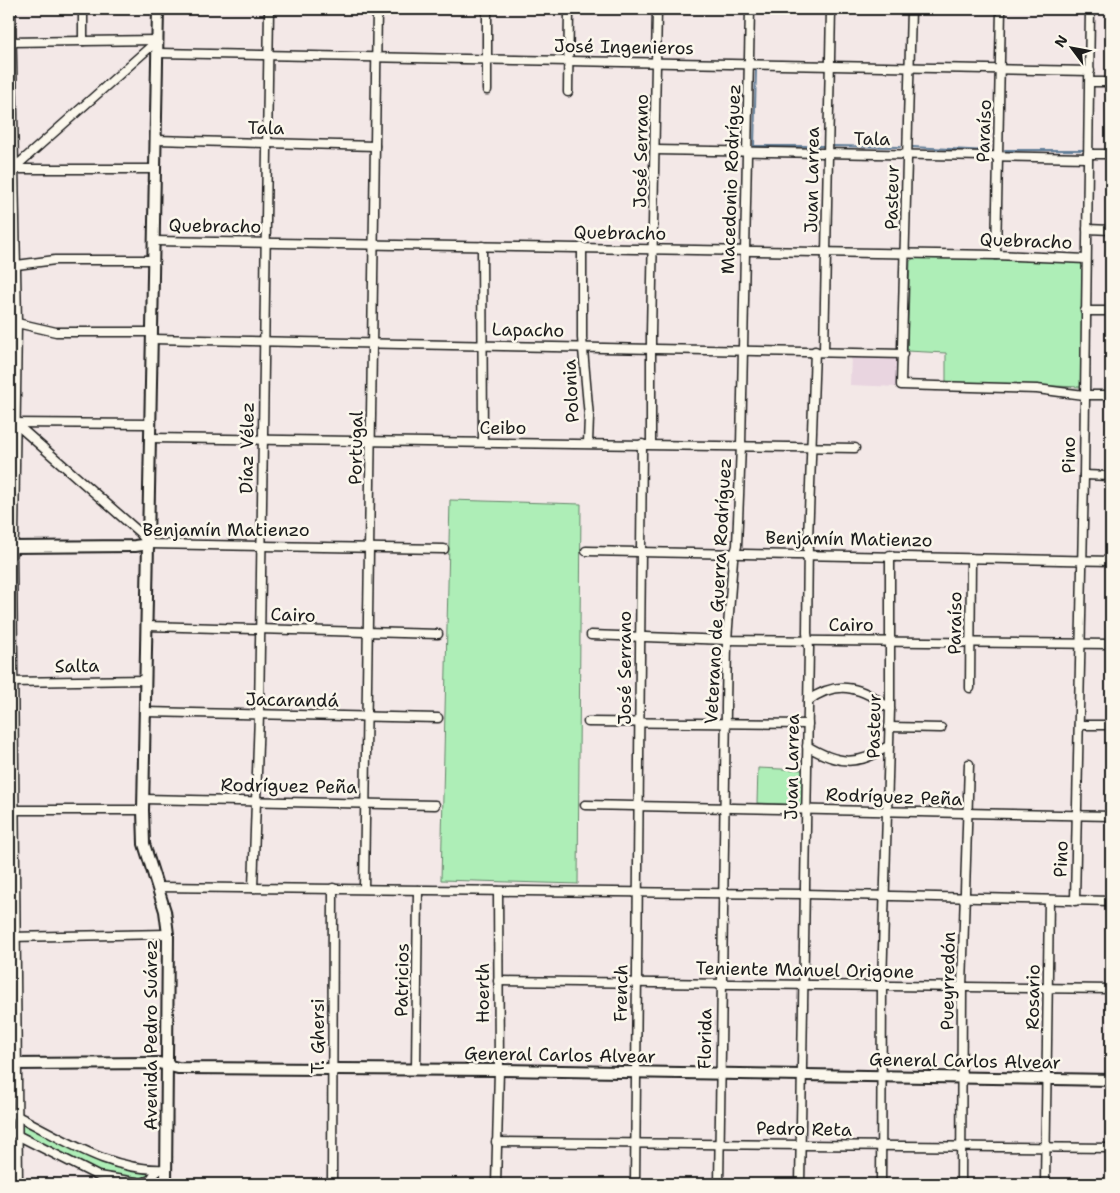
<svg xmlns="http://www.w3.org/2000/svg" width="1120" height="1193" font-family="'Shantell Sans',sans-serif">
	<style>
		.built { fill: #e9d5e0 }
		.green { fill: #aeeeb7; stroke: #65856a }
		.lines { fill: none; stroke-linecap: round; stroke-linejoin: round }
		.stream { stroke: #627e98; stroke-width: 2 }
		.street-casing { stroke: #1c1c1c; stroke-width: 11 }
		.secondary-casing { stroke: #1c1c1c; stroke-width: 14 }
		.street { stroke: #fbf7ec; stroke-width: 8 }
		.secondary { stroke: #fbf7ec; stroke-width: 10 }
		.labels { text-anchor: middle; stroke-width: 5; stroke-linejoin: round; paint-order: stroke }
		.street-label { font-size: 18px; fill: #1c1c1c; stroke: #fbf7ec }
	</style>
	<rect width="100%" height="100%" fill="#f3e8e7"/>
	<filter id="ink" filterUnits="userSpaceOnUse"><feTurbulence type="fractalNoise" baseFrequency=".02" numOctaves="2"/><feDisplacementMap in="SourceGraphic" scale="10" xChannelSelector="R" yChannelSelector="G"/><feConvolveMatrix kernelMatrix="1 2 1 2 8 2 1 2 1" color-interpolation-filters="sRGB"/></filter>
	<g filter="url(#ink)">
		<polygon class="built" points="851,354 900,356 898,387 850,385"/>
		<g class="green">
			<polygon points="915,257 1081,261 1084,266 1081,387 946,382 946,353 907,351 910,261"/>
			<polygon points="9,266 15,267 17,323 9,326"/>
			<polygon points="450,500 581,504 578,884 441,880"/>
			<polygon points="758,768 804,770 803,805 757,803"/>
			<polygon points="9,1112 88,1153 158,1170 150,1180 108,1178 9,1131"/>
		</g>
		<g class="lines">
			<g class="stream">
				<polyline points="756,69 754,146 823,146"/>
				<polyline points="831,146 900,147"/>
				<polyline points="912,147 988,151"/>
				<polyline points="1005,150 1085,150"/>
				<polyline points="174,1182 192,1184"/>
			</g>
			<defs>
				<g id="street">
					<polyline points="11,9 17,323 14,536 12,554 18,1184"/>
					<polyline points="487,9 487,90"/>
					<polyline points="911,9 901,385 1037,389 1084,395 1111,395"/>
					<polyline points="83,41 83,9"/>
					<polyline points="9,42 158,40"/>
					<polyline points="158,53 1090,71"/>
					<polyline points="1090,82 1111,82"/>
					<polyline points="568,92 569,9"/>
					<polyline points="156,140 375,146"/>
					<polyline points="656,150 1088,158"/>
					<polyline points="1088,154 1111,154"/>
					<polyline points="14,168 158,40"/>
					<polyline points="12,169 155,169"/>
					<polyline points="1087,229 1111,230"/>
					<polyline points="154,241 996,255 1086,259"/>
					<polyline points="482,246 483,442"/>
					<polyline points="582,247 582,338 589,417 588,443"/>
					<polyline points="996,255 1001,9"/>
					<polyline points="9,266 55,260 154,260"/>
					<polyline points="1085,311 1111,311"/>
					<polyline points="9,326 17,323 56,332 152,332"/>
					<polyline points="152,339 903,354"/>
					<polyline points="824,351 831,9"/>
					<polyline points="9,423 150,424"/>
					<polyline points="15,423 139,532 149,544 444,549"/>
					<polyline points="150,438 855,448"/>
					<polyline points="651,444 651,335 657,9"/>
					<polyline points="1084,475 1111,476"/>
					<polyline points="586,551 1111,561"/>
					<polyline points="147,626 438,634"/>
					<polyline points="591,635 727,640 1111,644"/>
					<polyline points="9,682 146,680"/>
					<polyline points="970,688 971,558"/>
					<path d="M808 701C838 678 864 688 890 709"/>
					<polyline points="145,712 438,718"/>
					<polyline points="588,722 808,724"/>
					<polyline points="1079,725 1111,725"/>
					<polyline points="889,727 941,728"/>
					<path d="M807 746C837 764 858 767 888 746"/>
					<polyline points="143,799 435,805"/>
					<polyline points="585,805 1111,816"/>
					<polyline points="11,810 143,810"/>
					<polyline points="158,887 804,894 1111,901"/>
					<polyline points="253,888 259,715 269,9"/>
					<polyline points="364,888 377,9"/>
					<polyline points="1075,901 1084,475 1090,9"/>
					<polyline points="9,937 168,934"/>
					<polyline points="498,981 1111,989"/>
					<polyline points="416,1070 418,890"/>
					<path d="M9 1112C60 1136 107 1172 166 1169"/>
					<polyline points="9,1131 98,1176 142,1183 150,1180 158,1170"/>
					<polyline points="496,1142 1111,1148"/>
					<polyline points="332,1184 333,888"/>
					<polyline points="496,1184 499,1070 498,891"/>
					<polyline points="635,1184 642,444"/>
					<polyline points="719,1184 727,640 733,559 737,546 741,445 750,9"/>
					<polyline points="800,1184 809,648 807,633 808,539 815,351"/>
					<polyline points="881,1184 882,985 890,709 890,555"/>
					<polyline points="961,1184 962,987 969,764"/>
					<polyline points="1045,1184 1049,900"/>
				</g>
				<g id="secondary">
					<polyline points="158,9 143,810 144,844 165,911 168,934 166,1184"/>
					<polyline points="9,547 135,546 149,544"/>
					<polyline points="9,1064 159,1063 178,1068 499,1070 1111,1080"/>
				</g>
			</defs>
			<use href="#street" class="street-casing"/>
			<use href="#secondary" class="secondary-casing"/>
			<use href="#street" class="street"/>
			<use href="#secondary" class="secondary"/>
		</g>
	</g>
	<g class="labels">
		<g class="street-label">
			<text transform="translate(624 47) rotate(1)" y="6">José Ingenieros</text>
			<text transform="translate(266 128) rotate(1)" y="6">Tala</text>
			<text transform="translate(984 131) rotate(-88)" y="6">Paraíso</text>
			<text transform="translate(872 139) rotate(1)" y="6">Tala</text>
			<text transform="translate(641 151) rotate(-89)" y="6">José Serrano</text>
			<text transform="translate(731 179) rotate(-88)" y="6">Macedonio Rodríguez</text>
			<text transform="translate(812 180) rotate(-89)" y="6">Juan Larrea</text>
			<text transform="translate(892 197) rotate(-89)" y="6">Pasteur</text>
			<text transform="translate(215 226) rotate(1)" y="6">Quebracho</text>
			<text transform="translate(620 233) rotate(1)" y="6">Quebracho</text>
			<text transform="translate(1026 241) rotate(2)" y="6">Quebracho</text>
			<text transform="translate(528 330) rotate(1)" y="6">Lapacho</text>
			<text transform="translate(571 391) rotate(-93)" y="6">Polonia</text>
			<text x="503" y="434">Ceibo</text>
			<text transform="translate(247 448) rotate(-89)" y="6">Díaz Vélez</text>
			<text transform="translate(356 448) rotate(-89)" y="6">Portugal</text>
			<text transform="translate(1069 455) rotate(-90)" y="6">Pino</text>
			<text x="226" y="536">Benjamín Matienzo</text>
			<text transform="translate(849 539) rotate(1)" y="6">Benjamín Matienzo</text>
			<text transform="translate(718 591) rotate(-87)" y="6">Veterano de Guerra Rodríguez</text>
			<text transform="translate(293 615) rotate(2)" y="6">Cairo</text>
			<text transform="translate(955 623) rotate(-89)" y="6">Paraíso</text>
			<text x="851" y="631">Cairo</text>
			<text transform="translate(77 666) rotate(-1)" y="6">Salta</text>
			<text transform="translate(625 668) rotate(-90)" y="6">José Serrano</text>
			<text transform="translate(292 700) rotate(1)" y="6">Jacarandá</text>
			<text transform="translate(874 726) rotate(-89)" y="6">Pasteur</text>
			<text transform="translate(792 767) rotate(-89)" y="6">Juan Larrea</text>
			<text transform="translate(289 786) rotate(1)" y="6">Rodríguez Peña</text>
			<text transform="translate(894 797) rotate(2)" y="6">Rodríguez Peña</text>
			<text transform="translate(1061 859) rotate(-88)" y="6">Pino</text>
			<text transform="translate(805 970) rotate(1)" y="6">Teniente Manuel Origone</text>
			<text transform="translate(402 980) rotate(-89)" y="6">Patricios</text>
			<text transform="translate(948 981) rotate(-89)" y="6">Pueyrredón</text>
			<text transform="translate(483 993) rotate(-90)" y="6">Hoerth</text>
			<text transform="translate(621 993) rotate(-89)" y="6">French</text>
			<text transform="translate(1033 997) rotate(-89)" y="6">Rosario</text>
			<text transform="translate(151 1035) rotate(-90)" y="6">Avenida Pedro Suárez</text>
			<text transform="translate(318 1036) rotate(-90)" y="6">T. Ghersi</text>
			<text transform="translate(705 1039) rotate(-89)" y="6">Florida</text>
			<text transform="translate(560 1055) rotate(1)" y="6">General Carlos Alvear</text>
			<text transform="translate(965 1061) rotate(1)" y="6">General Carlos Alvear</text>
			<text transform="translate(804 1129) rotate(1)" y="6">Pedro Reta</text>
		</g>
	</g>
	<rect width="1120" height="1193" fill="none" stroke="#fbf7ec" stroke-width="30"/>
	<rect x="15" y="15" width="1090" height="1163" fill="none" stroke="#1c1c1c" stroke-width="2" filter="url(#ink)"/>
	<g transform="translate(1072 48) rotate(302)" stroke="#fbf7ec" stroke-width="4" paint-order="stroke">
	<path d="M0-4L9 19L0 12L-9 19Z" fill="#1c1c1c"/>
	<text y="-8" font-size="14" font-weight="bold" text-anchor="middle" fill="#1c1c1c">N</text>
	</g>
</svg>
